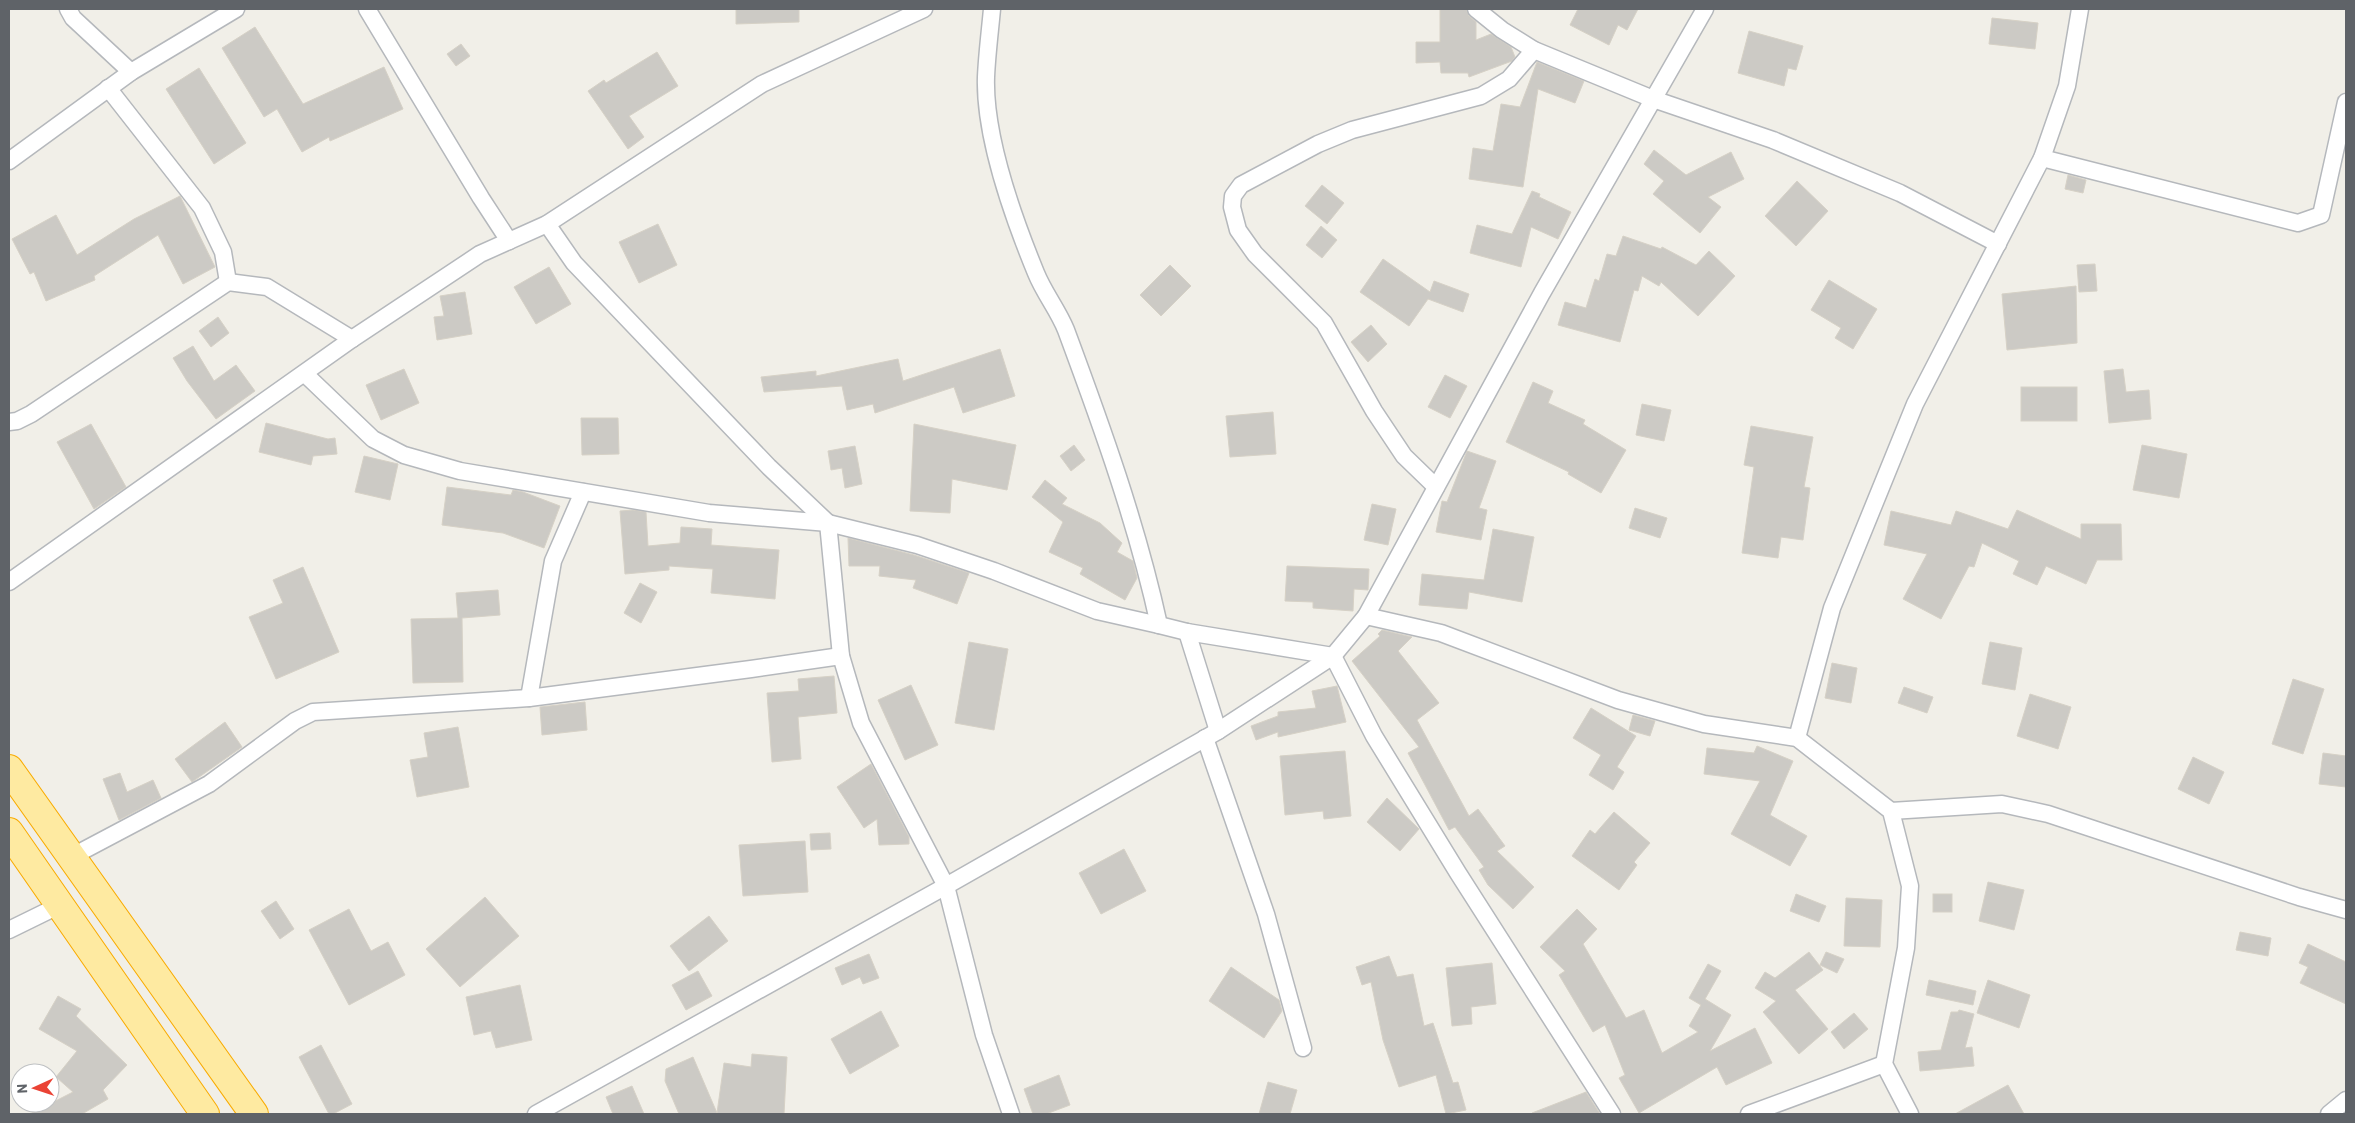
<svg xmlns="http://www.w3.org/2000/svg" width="2355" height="1123" font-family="Barlow,sans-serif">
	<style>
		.building { fill: #cccac5; stroke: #d6d1c6 }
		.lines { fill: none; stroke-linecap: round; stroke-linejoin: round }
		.minor-casing { stroke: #b5b8bc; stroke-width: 19 }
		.trunk-casing { stroke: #f9ab00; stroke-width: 30 }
		.minor { stroke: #fff; stroke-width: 16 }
		.trunk { stroke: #feeaa1; stroke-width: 28 }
	</style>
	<rect width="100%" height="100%" fill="#f1efe8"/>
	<g class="building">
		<polygon points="736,9 799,9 799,22 736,24"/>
		<polygon points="1440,9 1466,9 1469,16 1476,22 1476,40 1491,34 1511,47 1515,57 1512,61 1469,77 1468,73 1441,73 1440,62 1416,63 1416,42 1440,42"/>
		<polygon points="1578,9 1638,9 1627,30 1618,25 1609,45 1570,25"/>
		<polygon points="1992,18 2038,23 2035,49 1989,44"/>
		<polygon points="255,27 303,104 384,67 403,109 330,141 329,137 302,152 277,109 264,117 222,48"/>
		<polygon points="1749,31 1803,46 1796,70 1788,68 1784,86 1738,73"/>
		<polygon points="461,44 470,56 456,66 447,54"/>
		<polygon points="657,52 678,86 629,116 644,137 628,149 588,91 604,80 606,83"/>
		<polygon points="1537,62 1584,81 1575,103 1538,89 1523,187 1469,179 1473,148 1493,151 1501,104 1520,107"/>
		<polygon points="199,68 246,143 214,164 166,89"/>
		<polygon points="1654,150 1686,175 1731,152 1744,179 1708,197 1721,207 1700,233 1653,194 1664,181 1644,164"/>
		<polygon points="2068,175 2086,180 2083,193 2065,189"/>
		<polygon points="1797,181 1828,211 1796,246 1765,216"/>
		<polygon points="1322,185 1344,203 1327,224 1305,206"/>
		<polygon points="1532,191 1540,194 1539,197 1571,212 1558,239 1531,227 1521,267 1470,253 1477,225 1512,234"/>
		<polygon points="180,196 215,267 183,284 158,235 94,276 95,280 46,301 34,272 30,274 12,239 56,215 77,255 134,219"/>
		<polygon points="658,224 677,265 639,283 619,242"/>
		<polygon points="1321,226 1337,240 1322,258 1306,245"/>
		<polygon points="1623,236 1661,249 1662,247 1696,265 1709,251 1735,276 1698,316 1661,282 1659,286 1642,276 1638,291 1634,290 1620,342 1558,325 1565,302 1586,308 1595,279 1599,281 1607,254 1616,256"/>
		<polygon points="1383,259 1430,292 1434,281 1469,294 1463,312 1428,299 1409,326 1360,292"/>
		<polygon points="2095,264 2097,291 2079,292 2077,265"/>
		<polygon points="1170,265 1191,286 1161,316 1140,295"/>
		<polygon points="549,267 571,304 536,324 514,287"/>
		<polygon points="1829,280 1877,309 1853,349 1835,338 1841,328 1811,310"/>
		<polygon points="2076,286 2077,343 2007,350 2002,294"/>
		<polygon points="465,292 472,334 437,340 434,317 444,316 440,296"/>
		<polygon points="218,317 229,333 211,347 199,331"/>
		<polygon points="1371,325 1387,344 1368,362 1351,342"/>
		<polygon points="193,346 214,381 236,365 255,391 216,419 187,381 173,358"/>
		<polygon points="1000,349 1015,396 963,413 954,387 875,413 873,404 847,410 842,386 764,392 761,377 816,371 816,376 898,359 903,381"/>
		<polygon points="404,369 419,403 381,420 366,385"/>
		<polygon points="2123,369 2126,392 2149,390 2151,419 2109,423 2104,371"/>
		<polygon points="1445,375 1467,386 1450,418 1428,407"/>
		<polygon points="1533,382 1553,391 1548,403 1585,420 1583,424 1626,450 1601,493 1568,474 1569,472 1506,442"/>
		<rect x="2021" y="387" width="56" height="34"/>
		<polygon points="1642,404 1671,410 1664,441 1636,435"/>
		<polygon points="1273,412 1276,454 1230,457 1226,416"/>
		<polygon points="581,418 618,418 619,454 582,455"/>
		<polygon points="266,423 328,439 335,438 337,454 313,456 311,465 259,452"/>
		<polygon points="91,424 126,487 94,509 57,442"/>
		<polygon points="914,424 1016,445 1007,490 952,479 950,513 910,511"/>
		<polygon points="1751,426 1813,437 1804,487 1810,488 1803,540 1781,537 1778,558 1742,553 1754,467 1744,465"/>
		<polygon points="1074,445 1085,460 1071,471 1060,456"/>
		<polygon points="2142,445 2187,454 2179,498 2133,490"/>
		<polygon points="855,446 862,484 845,488 842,468 831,470 828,451"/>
		<polygon points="1467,451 1496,461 1479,508 1487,510 1481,540 1436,532 1442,501 1447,502"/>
		<polygon points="364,456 398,464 390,500 355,492"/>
		<polygon points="1045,480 1067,498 1062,504 1100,523 1122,543 1117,552 1133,561 1137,578 1125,600 1080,574 1083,568 1049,552 1063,522 1032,497"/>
		<polygon points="447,487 511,495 513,490 523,492 560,506 544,548 503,533 442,525"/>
		<polygon points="1372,504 1396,509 1388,545 1364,540"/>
		<polygon points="1635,508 1667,518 1660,538 1629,528"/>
		<polygon points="633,510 646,512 648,546 680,543 681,527 712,529 711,545 779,550 775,599 711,593 713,569 669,566 669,570 625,574 620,511"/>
		<polygon points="2017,510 2081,539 2081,524 2121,524 2122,560 2097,560 2086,584 2046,566 2037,585 2013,574 2019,561 1982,543 1974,567 1969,566 1941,619 1903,599 1927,554 1884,545 1891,511 1951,525 1956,511 2008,529"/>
		<polygon points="1493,529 1534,537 1522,602 1469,592 1467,609 1419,605 1422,574 1484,580"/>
		<polygon points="848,538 914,555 969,573 957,604 913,588 916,580 879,576 880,566 849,566"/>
		<polygon points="1287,566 1369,569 1368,590 1354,589 1353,611 1313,608 1313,602 1285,601"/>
		<polygon points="303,567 339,652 276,679 249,617 283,603 273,580"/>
		<polygon points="640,583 657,592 641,623 624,613"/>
		<polygon points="498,590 500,615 462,618 463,682 413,683 411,619 458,618 456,593"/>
		<polygon points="1382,630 1412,637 1398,651 1439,703 1417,720 1469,816 1478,809 1505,846 1497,851 1534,887 1513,909 1488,885 1479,870 1484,867 1455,827 1449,830 1408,753 1419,747 1352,661 1380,636 1378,634"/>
		<polygon points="969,642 1008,649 994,730 955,723"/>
		<polygon points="1990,642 2022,648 2015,690 1982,684"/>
		<polygon points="1832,663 1857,668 1851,703 1825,698"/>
		<polygon points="834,676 837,713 798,717 801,759 772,762 767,693 799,691 798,679"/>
		<polygon points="2293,679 2324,689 2303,754 2272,744"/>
		<polygon points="911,685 938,745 905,760 878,700"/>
		<polygon points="1337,686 1346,722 1278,737 1278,732 1256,740 1251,726 1278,716 1278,712 1316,708 1312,691"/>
		<polygon points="1904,687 1933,697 1927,713 1898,703"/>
		<polygon points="2030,694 2071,707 2058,749 2017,736"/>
		<polygon points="585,702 587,730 542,735 540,707"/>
		<polygon points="1591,708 1636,736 1617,767 1624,772 1613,790 1589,775 1601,755 1573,738"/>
		<polygon points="1633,715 1655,721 1650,736 1629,730"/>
		<polygon points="225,722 242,747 192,782 175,759"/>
		<polygon points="458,727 469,787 417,797 410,760 428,757 424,733"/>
		<polygon points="1757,746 1793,761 1770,815 1807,836 1790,866 1731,834 1760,781 1704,774 1707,748 1754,753"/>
		<polygon points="1345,751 1351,816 1324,819 1323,811 1285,815 1280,756"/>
		<polygon points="2323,753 2346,756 2346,787 2319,784"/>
		<polygon points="2193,757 2224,772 2209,804 2178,789"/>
		<polygon points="871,764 909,837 909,844 879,845 877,819 864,828 837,787"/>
		<polygon points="120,773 127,792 153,780 161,798 119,820 103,779"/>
		<polygon points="1387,798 1419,829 1400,851 1367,822"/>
		<polygon points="1614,812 1650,843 1634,862 1637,865 1619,890 1572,856 1590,830 1595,834"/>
		<polygon points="830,833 831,849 811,850 810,834"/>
		<polygon points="805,841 808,892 743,896 739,845"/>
		<polygon points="1124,849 1146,891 1101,914 1079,873"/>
		<polygon points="1988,882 2024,890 2014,930 1979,921"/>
		<polygon points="1796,894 1826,906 1819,922 1790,911"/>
		<rect x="1933" y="894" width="19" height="18"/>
		<polygon points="485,897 519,936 460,987 426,949"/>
		<polygon points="1846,898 1882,900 1880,947 1844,946"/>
		<polygon points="276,901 294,929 280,939 261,911"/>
		<polygon points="349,909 371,951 388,942 405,975 349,1005 309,930"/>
		<polygon points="1577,909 1597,929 1583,944 1626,1018 1644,1010 1662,1053 1698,1032 1689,1026 1701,1005 1689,998 1708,964 1721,971 1705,999 1731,1015 1710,1051 1755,1028 1772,1063 1726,1085 1717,1067 1639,1113 1619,1078 1625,1075 1605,1025 1593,1032 1559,975 1565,971 1540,947"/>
		<polygon points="709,916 728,941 689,971 670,946"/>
		<polygon points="2240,932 2271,938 2268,956 2236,950"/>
		<polygon points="2308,944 2346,962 2346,1004 2300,983 2308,967 2299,963"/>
		<polygon points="1809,952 1823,970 1795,990 1828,1029 1799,1054 1763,1012 1776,1001 1755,988 1765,972 1775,978"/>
		<polygon points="1826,952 1844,959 1837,973 1820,965"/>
		<polygon points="869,954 879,978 863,984 860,977 842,985 835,968"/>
		<polygon points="1389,956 1397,977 1413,974 1424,1026 1433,1023 1453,1083 1458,1082 1466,1110 1446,1114 1436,1075 1399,1087 1383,1040 1371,982 1362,985 1356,967"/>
		<polygon points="1492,963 1496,1004 1471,1007 1472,1024 1452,1026 1446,968"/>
		<polygon points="1231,967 1279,1000 1282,1011 1264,1038 1209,1001"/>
		<polygon points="698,971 712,996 686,1010 672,985"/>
		<polygon points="1929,980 1976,991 1973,1005 1926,995"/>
		<polygon points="1988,980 2030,995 2019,1028 1977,1013"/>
		<polygon points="520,985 532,1040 496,1048 491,1031 474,1035 466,997"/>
		<polygon points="58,996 81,1009 76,1016 127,1065 103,1090 108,1099 82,1114 30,1114 73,1092 56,1077 77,1051 39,1029"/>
		<polygon points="1959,1010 1974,1014 1965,1048 1972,1047 1974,1066 1920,1071 1918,1052 1941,1050 1951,1012 1958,1012"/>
		<polygon points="881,1011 899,1046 850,1074 831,1039"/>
		<polygon points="1854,1013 1868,1029 1844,1049 1831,1032"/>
		<polygon points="321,1045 352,1104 333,1114 329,1114 299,1057"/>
		<polygon points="752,1054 787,1057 784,1114 679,1114 665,1081 666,1069 693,1057 717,1113 724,1063 751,1067"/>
		<polygon points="1059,1075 1070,1105 1046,1114 1033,1114 1024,1089"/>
		<polygon points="1268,1082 1297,1090 1290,1114 1259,1114"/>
		<polygon points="2008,1085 2024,1114 1955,1114"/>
		<polygon points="632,1086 644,1114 613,1114 606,1097"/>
		<polygon points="1586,1092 1600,1114 1532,1114 1532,1113"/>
	</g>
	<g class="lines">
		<defs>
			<g id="minor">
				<polyline points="68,9 73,18 131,72"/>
				<polyline points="367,9 481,198 509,241"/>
				<path d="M992 9C990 31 987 54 986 77 984 137 1013 217 1036 273 1044 293 1058 310 1066 330 1102 427 1137 524 1159 625L1187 632 1333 656"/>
				<polyline points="1476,9 1502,30 1534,50 1653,99 1773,140 1900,193 1998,244"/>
				<polyline points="108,88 202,208 223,252 228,282"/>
				<polyline points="2042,158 2298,223 2321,215 2346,102"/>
				<polyline points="9,161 131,72 236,9"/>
				<polyline points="547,224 574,263 769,467 828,523 841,656 861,723 946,886 984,1035 1011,1114"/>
				<polyline points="305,374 373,439 404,455 460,471 709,513 828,523 917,545 994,571 1097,611 1159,625"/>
				<polyline points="9,422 17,421 31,414 228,282 267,287 352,339"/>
				<polyline points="1436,487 1404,456 1374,411 1324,323 1255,254 1238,230 1232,207 1233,196 1241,185 1318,144 1352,130 1481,96 1509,79 1534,50"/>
				<polyline points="9,582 352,339 480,254 547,224 762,84 924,9"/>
				<polyline points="1366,616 1441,633 1618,700 1704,724 1797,738 1891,811 1910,886 1906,948 1884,1064 1910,1114"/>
				<polyline points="1187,632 1218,731"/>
				<polyline points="1333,656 1374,736 1458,873 1612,1114"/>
				<polyline points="529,698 553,561 583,492"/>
				<polyline points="1205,738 1266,914 1303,1048"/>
				<polyline points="1797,738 1832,608 1915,404 2042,158 2067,86 2080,9"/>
				<polyline points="1891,811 2002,804 2048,814 2299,897 2346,910"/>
				<polyline points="71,857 209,784 295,721 313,712 529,698 751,669 841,656"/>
				<polyline points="9,930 60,905"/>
				<polyline points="536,1114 946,886 1218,731 1333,656 1366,616 1542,293 1705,9"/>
				<polyline points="1749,1114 1884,1064"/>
				<polyline points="2329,1114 2346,1100"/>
			</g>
			<g id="trunk">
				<polyline points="9,769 254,1114"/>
				<polyline points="9,832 205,1114"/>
			</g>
		</defs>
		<use href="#minor" class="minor-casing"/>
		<use href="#trunk" class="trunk-casing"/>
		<use href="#minor" class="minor"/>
		<use href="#trunk" class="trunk"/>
	</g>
	<rect width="2355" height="1123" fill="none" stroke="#5f6368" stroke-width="20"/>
	<g transform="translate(35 1088) rotate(267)"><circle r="24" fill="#ffffff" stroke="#bfc1c3"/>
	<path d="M0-4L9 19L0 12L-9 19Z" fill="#ea4335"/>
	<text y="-8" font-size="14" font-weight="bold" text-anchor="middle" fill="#5f6368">N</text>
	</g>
</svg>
